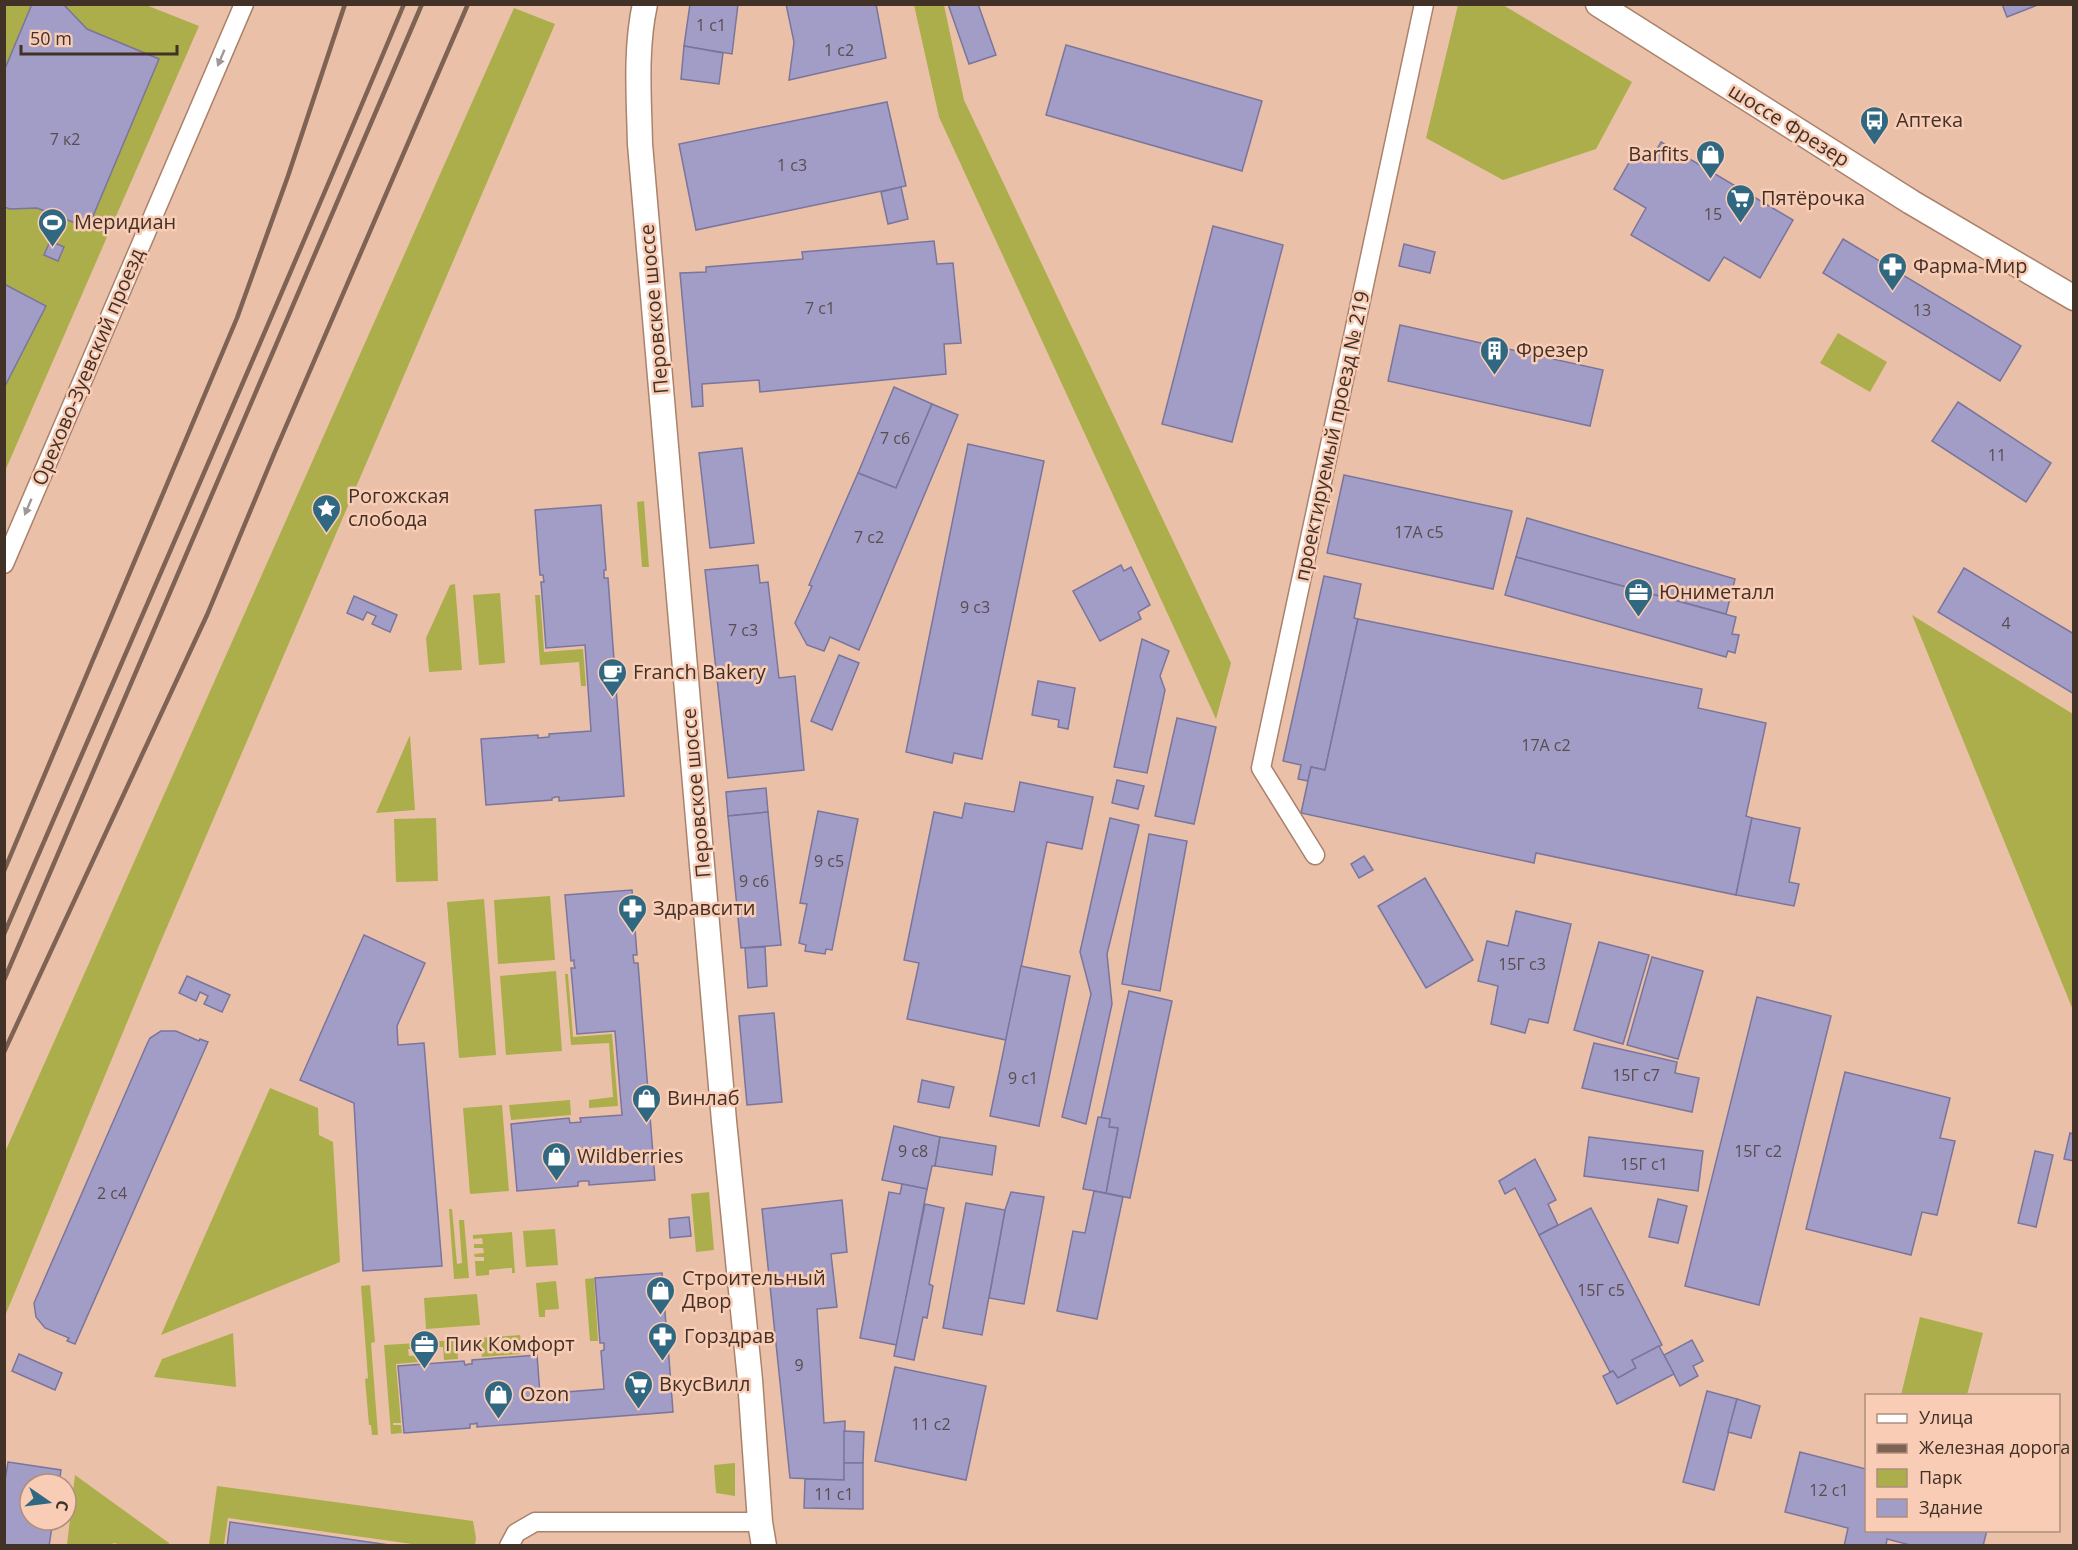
<svg xmlns="http://www.w3.org/2000/svg" width="2078" height="1550" font-family="'Open Sans',sans-serif">
	<style>
		.green { fill: #acae4b }
		.building { fill: #a29dc6; stroke: #7a759c; stroke-width: 1.5 }
		.lines { fill: none; stroke-linecap: round; stroke-linejoin: round }
		.minor-casing { stroke: #aa826c; stroke-width: 21 }
		.tertiary-casing { stroke: #aa826c; stroke-width: 27 }
		.minor { stroke: #fff; stroke-width: 18 }
		.tertiary { stroke: #fff; stroke-width: 24 }
		.rail { stroke: #7e6354; stroke-width: 4.5 }
		.oneway { fill: #a09893 }
		.labels { text-anchor: middle; stroke-width: 5; stroke-linejoin: round; paint-order: stroke }
		.number-label { font-size: 16px; fill: #5a4c4f }
		.poi-label { font-size: 20px; fill: #423127; stroke: #f8ccb5; text-anchor: start }
		.street-label { font-size: 20px; fill: #423127; stroke: #f8ccb5 }
	</style>
	<rect width="100%" height="100%" fill="#ebc0a8"/>
	<g class="green">
		<polygon points="5,5 146,5 199,26 5,471"/>
		<polygon points="914,5 944,5 964,100 1231,663 1216,719 939,117"/>
		<polygon points="1458,5 1503,5 1632,82 1596,149 1503,180 1426,138"/>
		<polygon points="514,8 555,24 158,948 5,1316 5,1152"/>
		<polygon points="1838,333 1887,362 1870,392 1820,363"/>
		<polygon points="644,501 649,567 642,567 637,502"/>
		<polygon points="455,584 462,670 429,672 426,638 450,585"/>
		<polygon points="500,593 505,663 479,665 473,595"/>
		<polygon points="535,595 540,595 544,652 583,649 586,686 581,686 579,662 540,665"/>
		<polygon points="1912,615 2073,714 2073,1010"/>
		<polygon points="410,735 415,810 376,813"/>
		<polygon points="436,818 438,881 396,882 394,819"/>
		<polygon points="550,896 555,960 498,964 494,900"/>
		<polygon points="484,899 496,1055 459,1058 447,902"/>
		<polygon points="556,971 562,1051 506,1055 500,976"/>
		<polygon points="565,974 568,974 573,1037 612,1034 618,1106 589,1108 589,1100 613,1097 609,1043 571,1045"/>
		<polygon points="270,1088 318,1108 319,1135 333,1142 340,1262 161,1335"/>
		<polygon points="570,1100 571,1115 511,1120 509,1105"/>
		<polygon points="502,1105 509,1191 470,1194 463,1108"/>
		<polygon points="709,1192 714,1250 696,1252 691,1194"/>
		<polygon points="449,1209 452,1209 457,1264 462,1263 459,1220 464,1220 469,1278 454,1279"/>
		<polygon points="555,1229 558,1265 526,1267 523,1231"/>
		<polygon points="512,1232 515,1273 512,1273 512,1268 509,1268 489,1270 489,1275 476,1276 475,1261 484,1261 484,1257 475,1257 474,1254 484,1253 483,1248 474,1248 474,1244 483,1244 482,1238 473,1239 473,1235"/>
		<polygon points="594,1278 598,1341 590,1341 585,1279"/>
		<polygon points="556,1281 559,1309 545,1310 545,1317 539,1317 536,1283"/>
		<polygon points="370,1285 375,1342 371,1343 378,1435 372,1435 371,1425 369,1425 365,1379 368,1378 361,1286"/>
		<polygon points="477,1294 480,1325 426,1329 424,1298"/>
		<polygon points="1920,1317 1983,1333 1967,1395 1901,1395"/>
		<polygon points="233,1333 236,1387 154,1377 162,1359"/>
		<polygon points="520,1335 521,1340 490,1343 490,1349 521,1347 521,1354 482,1357 481,1338"/>
		<polygon points="457,1340 458,1359 444,1360 443,1347 425,1348 424,1342"/>
		<polygon points="418,1343 418,1349 408,1349 409,1356 419,1355 419,1362 396,1364 401,1423 393,1423 393,1425 401,1425 402,1433 391,1434 384,1345"/>
		<polygon points="735,1463 735,1496 716,1493 714,1465"/>
		<polygon points="75,1475 169,1543 169,1545 129,1546 113,1543 112,1546 67,1545"/>
		<polygon points="217,1486 473,1521 476,1538 475,1545 419,1545 228,1518 224,1545 209,1545"/>
	</g>
	<g class="building">
		<polygon points="32,4 64,5 87,29 159,59 88,228 37,208 10,209 4,207 4,71"/>
		<polygon points="690,4 738,4 732,54 684,46"/>
		<polygon points="786,4 876,4 886,58 789,80 794,42"/>
		<polygon points="948,4 978,4 996,55 969,64"/>
		<polygon points="2002,4 2040,4 2007,17"/>
		<polygon points="1066,45 1262,101 1242,171 1046,115"/>
		<polygon points="684,46 723,53 719,84 681,79"/>
		<polygon points="887,102 906,186 696,230 679,144"/>
		<polygon points="1661,142 1793,220 1760,278 1724,257 1709,281 1631,235 1646,208 1614,189 1634,154 1649,163"/>
		<polygon points="901,187 908,219 888,224 881,192"/>
		<polygon points="1213,226 1283,245 1232,442 1162,424"/>
		<polygon points="1843,239 2021,346 2000,381 1823,273"/>
		<polygon points="50,241 64,247 58,261 44,255"/>
		<polygon points="934,241 937,264 953,263 961,343 944,344 946,374 760,392 759,380 702,384 703,406 692,407 680,273 706,272 706,267 803,259 802,252"/>
		<polygon points="1404,244 1435,252 1430,273 1399,266"/>
		<polygon points="4,284 46,306 4,388"/>
		<polygon points="1400,325 1603,370 1590,426 1388,381"/>
		<polygon points="894,387 932,404 896,488 858,473"/>
		<polygon points="1958,402 2051,463 2026,502 1932,441"/>
		<polygon points="932,404 958,415 859,650 830,637 824,651 807,645 795,623 812,586 809,585 858,473 896,488"/>
		<polygon points="968,444 1044,461 982,759 954,753 952,763 906,752"/>
		<polygon points="742,448 754,543 710,548 699,453"/>
		<polygon points="1344,475 1512,511 1493,589 1327,553"/>
		<polygon points="601,505 606,570 604,570 604,578 608,578 624,796 559,801 559,797 556,797 552,798 552,800 486,805 481,739 538,735 538,738 549,737 549,734 591,731 585,645 546,648 541,582 544,582 543,575 540,575 535,510"/>
		<polygon points="1527,518 1735,579 1726,614 1516,557"/>
		<polygon points="1516,557 1736,617 1732,634 1739,635 1735,653 1728,651 1726,657 1505,595"/>
		<polygon points="758,565 760,583 768,582 779,678 795,676 804,770 728,778 705,570"/>
		<polygon points="1121,565 1124,571 1131,567 1150,605 1138,612 1141,619 1100,641 1073,591"/>
		<polygon points="1964,568 2074,634 2074,694 1938,612"/>
		<polygon points="1324,576 1361,584 1354,618 1358,619 1325,770 1311,767 1308,781 1298,779 1301,765 1283,761"/>
		<polygon points="354,596 397,615 390,632 372,624 376,616 367,612 363,620 347,613"/>
		<polygon points="1358,619 1702,689 1698,708 1766,723 1746,816 1752,818 1736,895 1536,853 1534,863 1301,813 1311,767 1325,770"/>
		<polygon points="1142,639 1169,651 1160,676 1165,690 1147,773 1114,767"/>
		<polygon points="839,655 859,663 832,730 811,721"/>
		<polygon points="1038,681 1075,688 1068,729 1058,727 1059,720 1032,715"/>
		<polygon points="1177,718 1216,727 1194,824 1155,816"/>
		<polygon points="1117,780 1144,786 1138,809 1112,803"/>
		<polygon points="1020,782 1093,797 1082,849 1047,842 1006,1040 907,1019 919,963 904,960 934,812 962,818 965,803 1014,812"/>
		<polygon points="766,788 768,812 728,816 726,792"/>
		<polygon points="818,811 858,819 832,950 826,949 825,954 805,951 806,945 799,943 807,904 800,903"/>
		<polygon points="768,812 781,945 741,948 728,816"/>
		<polygon points="1110,818 1139,825 1107,954 1112,1004 1086,1124 1062,1117 1091,994 1080,952"/>
		<polygon points="1752,818 1800,828 1789,882 1799,884 1794,906 1736,895"/>
		<polygon points="1149,834 1187,841 1160,991 1122,984"/>
		<polygon points="1364,856 1373,870 1359,878 1351,864"/>
		<polygon points="1425,878 1473,960 1426,988 1378,906"/>
		<polygon points="632,890 637,955 633,955 634,963 638,963 655,1180 589,1185 589,1181 582,1181 578,1182 578,1186 517,1191 511,1124 569,1118 570,1123 581,1122 580,1118 622,1115 615,1031 577,1034 571,968 575,968 574,964 574,960 571,961 565,895"/>
		<polygon points="1516,911 1571,924 1548,1023 1529,1019 1525,1033 1491,1024 1498,986 1478,981 1487,941 1508,946"/>
		<polygon points="364,935 425,963 397,1026 398,1045 424,1043 442,1266 363,1271 354,1103 300,1080"/>
		<polygon points="1599,942 1649,955 1623,1044 1574,1030"/>
		<polygon points="765,947 767,986 748,988 745,948"/>
		<polygon points="1652,957 1703,971 1678,1059 1627,1045"/>
		<polygon points="1021,966 1070,976 1039,1126 990,1116"/>
		<polygon points="187,976 230,995 222,1012 204,1004 208,996 200,992 196,1001 179,993"/>
		<polygon points="1129,991 1172,1001 1130,1198 1106,1193 1118,1128 1109,1127 1110,1119 1101,1118"/>
		<polygon points="1757,997 1831,1016 1759,1305 1685,1286"/>
		<polygon points="774,1013 782,1102 747,1105 739,1016"/>
		<polygon points="161,1031 176,1031 199,1041 200,1039 208,1042 75,1344 67,1341 69,1338 45,1328 36,1317 34,1303 147,1044 150,1038"/>
		<polygon points="1594,1043 1677,1062 1675,1073 1699,1078 1692,1112 1582,1088"/>
		<polygon points="1845,1072 1950,1098 1940,1138 1955,1141 1937,1215 1922,1212 1911,1255 1806,1229"/>
		<polygon points="922,1080 954,1087 949,1108 918,1102"/>
		<polygon points="1098,1117 1110,1119 1109,1127 1118,1128 1106,1193 1083,1189"/>
		<polygon points="894,1126 940,1137 935,1166 932,1166 927,1189 882,1180"/>
		<polygon points="2070,1133 2074,1134 2074,1161 2064,1159"/>
		<polygon points="940,1137 996,1146 992,1175 935,1166"/>
		<polygon points="1589,1137 1703,1151 1698,1191 1584,1176"/>
		<polygon points="2035,1151 2053,1155 2036,1227 2018,1223"/>
		<polygon points="1535,1159 1556,1200 1548,1204 1558,1225 1539,1235 1515,1188 1505,1194 1499,1181"/>
		<polygon points="902,1184 927,1189 897,1345 860,1338 889,1192 900,1194"/>
		<polygon points="1094,1191 1123,1197 1097,1319 1057,1311 1073,1231 1085,1233"/>
		<polygon points="1011,1192 1044,1197 1024,1304 989,1298 1005,1210"/>
		<polygon points="1658,1199 1687,1206 1678,1243 1649,1237"/>
		<polygon points="842,1200 847,1252 831,1254 837,1307 817,1309 824,1423 845,1421 844,1480 790,1478 762,1209"/>
		<polygon points="966,1203 1005,1210 982,1335 943,1328"/>
		<polygon points="925,1204 944,1208 929,1284 933,1286 927,1318 923,1317 914,1360 894,1356"/>
		<polygon points="1591,1208 1662,1345 1632,1360 1636,1368 1618,1378 1613,1371 1610,1372 1539,1235"/>
		<polygon points="689,1217 691,1236 670,1238 669,1219"/>
		<polygon points="662,1273 667,1338 663,1338 664,1346 668,1345 673,1412 477,1427 477,1423 474,1424 470,1424 470,1428 404,1433 398,1366 464,1361 465,1365 469,1364 472,1364 472,1360 537,1355 540,1394 604,1389 601,1351 604,1350 604,1343 600,1343 595,1278"/>
		<polygon points="1692,1340 1703,1361 1693,1366 1698,1376 1680,1386 1664,1355"/>
		<polygon points="1659,1346 1674,1374 1617,1404 1603,1376 1613,1371 1618,1378 1636,1368 1632,1360"/>
		<polygon points="19,1354 62,1373 55,1390 12,1371"/>
		<polygon points="895,1367 986,1386 966,1480 875,1461"/>
		<polygon points="1707,1391 1737,1399 1714,1490 1683,1482"/>
		<polygon points="1737,1399 1760,1406 1751,1438 1728,1432"/>
		<polygon points="844,1431 864,1432 863,1463 844,1463"/>
		<polygon points="1800,1452 1866,1469 1866,1530 1987,1530 1983,1546 1914,1546 1887,1539 1886,1546 1844,1546 1848,1528 1785,1512"/>
		<polygon points="8,1462 61,1470 59,1484 30,1484 30,1520 53,1520 49,1546 4,1546 4,1487"/>
		<polygon points="844,1463 863,1463 863,1509 804,1508 805,1479 844,1480"/>
		<polygon points="230,1522 396,1546 227,1546"/>
	</g>
	<g class="lines">
		<defs>
			<g id="minor">
				<polyline points="4,564 244,4"/>
				<polyline points="1315,855 1261,768 1424,4"/>
				<polyline points="509,1546 516,1533 535,1522 760,1522"/>
			</g>
			<g id="tertiary">
				<path d="M645 4C635 49 639 98 640 144L724 1121 750 1380 760 1522 764 1546"/>
				<polyline points="1598,4 1911,202 2074,298"/>
			</g>
		</defs>
		<use href="#minor" class="minor-casing"/>
		<use href="#tertiary" class="tertiary-casing"/>
		<use href="#minor" class="minor"/>
		<use href="#tertiary" class="tertiary"/>
		<g class="rail">
			<polyline points="4,871 237,318 288,176 345,4"/>
			<path d="M4 934C138 624 274 316 404 4"/>
			<polyline points="4,980 422,4"/>
			<polyline points="4,1052 207,615 274,454 468,4"/>
		</g>
	</g>
	<defs><path id="oneway-solid" d="M-6-.8H1V-3.2L6.5 0L1 3.2V.8H-6Z" transform="scale(1.5)"/></defs>
	<g class="oneway">
		<use href="#oneway-solid" transform="translate(221 58) rotate(113)"/>
		<use href="#oneway-solid" transform="translate(28 507) rotate(113)"/>
	</g>
	<defs>
		<symbol id="bus-pin" viewBox="-11 -11 22 30"><path d="M0 17L-7.5 6A9.5 9.5 0 1 1 7.5 6Z" fill="#306882" stroke="#f8ccb5"/><path d="M-5-6H5V4H4V6H2V4H-2V6H-4V4H-5ZM-3.5-4V0h7V-4ZM-3.5 1.2v1.5H-2V1.2ZM2 1.2v1.5H3.5V1.2Z" fill="#fff"/></symbol>
		<symbol id="shop-pin" viewBox="-11 -11 22 30"><path d="M0 17L-7.5 6A9.5 9.5 0 1 1 7.5 6Z" fill="#306882" stroke="#f8ccb5"/><path d="M-5-2.5h2.3a2.7 3.5 0 0 1 5.4 0H5L5.5 6h-11ZM-1.5-2.5h3a1.5 2.3 0 0 0-3 0Z" fill="#fff"/></symbol>
		<symbol id="supermarket-pin" viewBox="-11 -11 22 30"><path d="M0 17L-7.5 6A9.5 9.5 0 1 1 7.5 6Z" fill="#306882" stroke="#f8ccb5"/><path d="M-6-5.5h2.5l.6 2H6L4.5 2H-2.5L-4.4-4H-6ZM-1.5 3.2a1.3 1.3 0 1 0 .1 0ZM3 3.2a1.3 1.3 0 1 0 .1 0Z" fill="#fff"/></symbol>
		<symbol id="stadium-pin" viewBox="-11 -11 22 30"><path d="M0 17L-7.5 6A9.5 9.5 0 1 1 7.5 6Z" fill="#306882" stroke="#f8ccb5"/><path d="M0-5a6.5 5 0 1 0 0 10a6.5 5 0 1 0 0-10ZM-3.5-1.8h7v3.6h-7Z" fill="#fff"/></symbol>
		<symbol id="pharmacy-pin" viewBox="-11 -11 22 30"><path d="M0 17L-7.5 6A9.5 9.5 0 1 1 7.5 6Z" fill="#306882" stroke="#f8ccb5"/><path d="M-2-6h4v4h4v4h-4v4h-4v-4h-4v-4h4Z" fill="#fff"/></symbol>
		<symbol id="building-pin" viewBox="-11 -11 22 30"><path d="M0 17L-7.5 6A9.5 9.5 0 1 1 7.5 6Z" fill="#306882" stroke="#f8ccb5"/><path d="M-4-6H4V6H1V3H-1V6H-4ZM-2.5-4.3h1.7v1.8h-1.7ZM.8-4.3h1.7v1.8H.8ZM-2.5-1h1.7V.8h-1.7ZM.8-1h1.7V.8H.8Z" fill="#fff"/></symbol>
		<symbol id="sight-pin" viewBox="-11 -11 22 30"><path d="M0 17L-7.5 6A9.5 9.5 0 1 1 7.5 6Z" fill="#306882" stroke="#f8ccb5"/><path d="M0-6L1.8-2.2L6-1.7L2.9 1.2L3.7 5.4L0 3.3L-3.7 5.4L-2.9 1.2L-6-1.7L-1.8-2.2Z" fill="#fff"/></symbol>
		<symbol id="office-pin" viewBox="-11 -11 22 30"><path d="M0 17L-7.5 6A9.5 9.5 0 1 1 7.5 6Z" fill="#306882" stroke="#f8ccb5"/><path d="M-6-3h4V-5.5h4V-3h4V5H-6ZM-1-4.5V-3h2v-1.5ZM-6 0V1H6V0Z" fill="#fff"/></symbol>
		<symbol id="cafe-pin" viewBox="-11 -11 22 30"><path d="M0 17L-7.5 6A9.5 9.5 0 1 1 7.5 6Z" fill="#306882" stroke="#f8ccb5"/><path d="M-5.5-4.5H6V0H3Q3 3.5 0 3.5H-2.5Q-5.5 3.5-5.5 0ZM3-3.2v2h1.7v-2ZM-6 4.5H4V6H-6Z" fill="#fff"/></symbol>
	</defs>
	<g fill-rule="evenodd">
		<use href="#bus-pin" x="1858" y="104" width="33" height="45"/>
		<use href="#shop-pin" x="1694" y="138" width="33" height="45"/>
		<use href="#supermarket-pin" x="1724" y="182" width="33" height="45"/>
		<use href="#stadium-pin" x="36" y="206" width="33" height="45"/>
		<use href="#pharmacy-pin" x="1876" y="250" width="33" height="45"/>
		<use href="#building-pin" x="1478" y="334" width="33" height="45"/>
		<use href="#sight-pin" x="310" y="492" width="33" height="45"/>
		<use href="#office-pin" x="1622" y="576" width="33" height="45"/>
		<use href="#cafe-pin" x="596" y="656" width="33" height="45"/>
		<use href="#pharmacy-pin" x="616" y="892" width="33" height="45"/>
		<use href="#shop-pin" x="630" y="1082" width="33" height="45"/>
		<use href="#shop-pin" x="540" y="1140" width="33" height="45"/>
		<use href="#shop-pin" x="644" y="1274" width="33" height="45"/>
		<use href="#pharmacy-pin" x="646" y="1320" width="33" height="45"/>
		<use href="#office-pin" x="408" y="1328" width="33" height="45"/>
		<use href="#supermarket-pin" x="622" y="1368" width="33" height="45"/>
		<use href="#shop-pin" x="482" y="1378" width="33" height="45"/>
	</g>
	<g class="labels">
		<g class="number-label">
			<text x="711" y="31">1 с1</text>
			<text x="839" y="56">1 с2</text>
			<text x="65" y="145">7 к2</text>
			<text x="792" y="171">1 с3</text>
			<text x="1713" y="220">15</text>
			<text x="820" y="314">7 с1</text>
			<text x="1922" y="316">13</text>
			<text x="895" y="444">7 с6</text>
			<text x="1997" y="461">11</text>
			<text x="1419" y="538">17А с5</text>
			<text x="869" y="543">7 с2</text>
			<text x="975" y="613">9 с3</text>
			<text x="2006" y="629">4</text>
			<text x="743" y="636">7 с3</text>
			<text x="1546" y="751">17А с2</text>
			<text x="829" y="867">9 с5</text>
			<text x="754" y="887">9 с6</text>
			<text x="1522" y="970">15Г с3</text>
			<text x="1636" y="1081">15Г с7</text>
			<text x="1023" y="1084">9 с1</text>
			<text x="913" y="1157">9 с8</text>
			<text x="1758" y="1157">15Г с2</text>
			<text x="1644" y="1170">15Г с1</text>
			<text x="112" y="1199">2 с4</text>
			<text x="1601" y="1296">15Г с5</text>
			<text x="799" y="1371">9</text>
			<text x="931" y="1430">11 с2</text>
			<text x="1829" y="1496">12 с1</text>
			<text x="834" y="1500">11 с1</text>
		</g>
		<g class="poi-label">
			<text x="1896" y="127">Аптека</text>
			<text x="1689" y="161" text-anchor="end">Barfits</text>
			<text x="1761" y="205">Пятёрочка</text>
			<text x="74" y="229">Меридиан</text>
			<text x="1913" y="273">Фарма-Мир</text>
			<text x="1516" y="357">Фрезер</text>
			<text x="348" y="503">Рогожская<tspan x="348" dy="23">слобода</tspan></text>
			<text x="1659" y="599">Юниметалл</text>
			<text x="633" y="679">Franch Bakery</text>
			<text x="653" y="915">Здравсити</text>
			<text x="667" y="1105">Винлаб</text>
			<text x="577" y="1163">Wildberries</text>
			<text x="682" y="1285">Строительный<tspan x="682" dy="23">Двор</tspan></text>
			<text x="684" y="1343">Горздрав</text>
			<text x="445" y="1351">Пик Комфорт</text>
			<text x="659" y="1391">ВкусВилл</text>
			<text x="520" y="1401">Ozon</text>
		</g>
		<g class="street-label">
			<text transform="translate(1789 125) rotate(32)" y="7">шоссе Фрезер</text>
			<text transform="translate(654 309) rotate(-95)" y="7">Перовское шоссе</text>
			<text transform="translate(88 367) rotate(-67)" y="7">Орехово-Зуевский проезд</text>
			<text transform="translate(1332 436) rotate(-78)" y="7">проектируемый проезд № 219</text>
			<text transform="translate(696 793) rotate(-95)" y="7">Перовское шоссе</text>
		</g>
	</g>
	<rect width="2078" height="1550" fill="none" stroke="#423127" stroke-width="12"/>
	<rect x="1865" y="1394" width="195" height="138" fill="#f8ccb5" stroke="#af8e7c" stroke-width="1.5"/>
	<rect x="1877" y="1414" width="30" height="9" fill="#ffffff" stroke="#af8e7c" stroke-width="1.5"/>
	<text x="1919" y="1424" font-size="18" fill="#423127">Улица</text>
	<rect x="1877" y="1444" width="30" height="9" fill="#7e6354" stroke="#af8e7c" stroke-width="1.5"/>
	<text x="1919" y="1454" font-size="18" fill="#423127">Железная дорога</text>
	<rect x="1877" y="1469" width="30" height="18" fill="#acae4b" stroke="#af8e7c" stroke-width="1.5"/>
	<text x="1919" y="1484" font-size="18" fill="#423127">Парк</text>
	<rect x="1877" y="1499" width="30" height="18" fill="#a29dc6" stroke="#af8e7c" stroke-width="1.5"/>
	<text x="1919" y="1514" font-size="18" fill="#423127">Здание</text>
	<g transform="translate(48 1502) rotate(104)"><circle r="28" fill="#f8ccb5" stroke="#af8e7c" stroke-width="1.5"/>
	<path d="M0-4.5L10 22L0 15L-10 22Z" fill="#306882"/>
	<text y="-9" font-size="16" font-weight="bold" text-anchor="middle" fill="#423127">С</text>
	</g>
	<path d="M21 45v9h156v-9" fill="none" stroke="#423127" stroke-width="3"/>
	<text x="30" y="45" font-size="18" fill="#423127" stroke="#f8ccb5" stroke-width="4.5" paint-order="stroke">50 m</text>
</svg>
